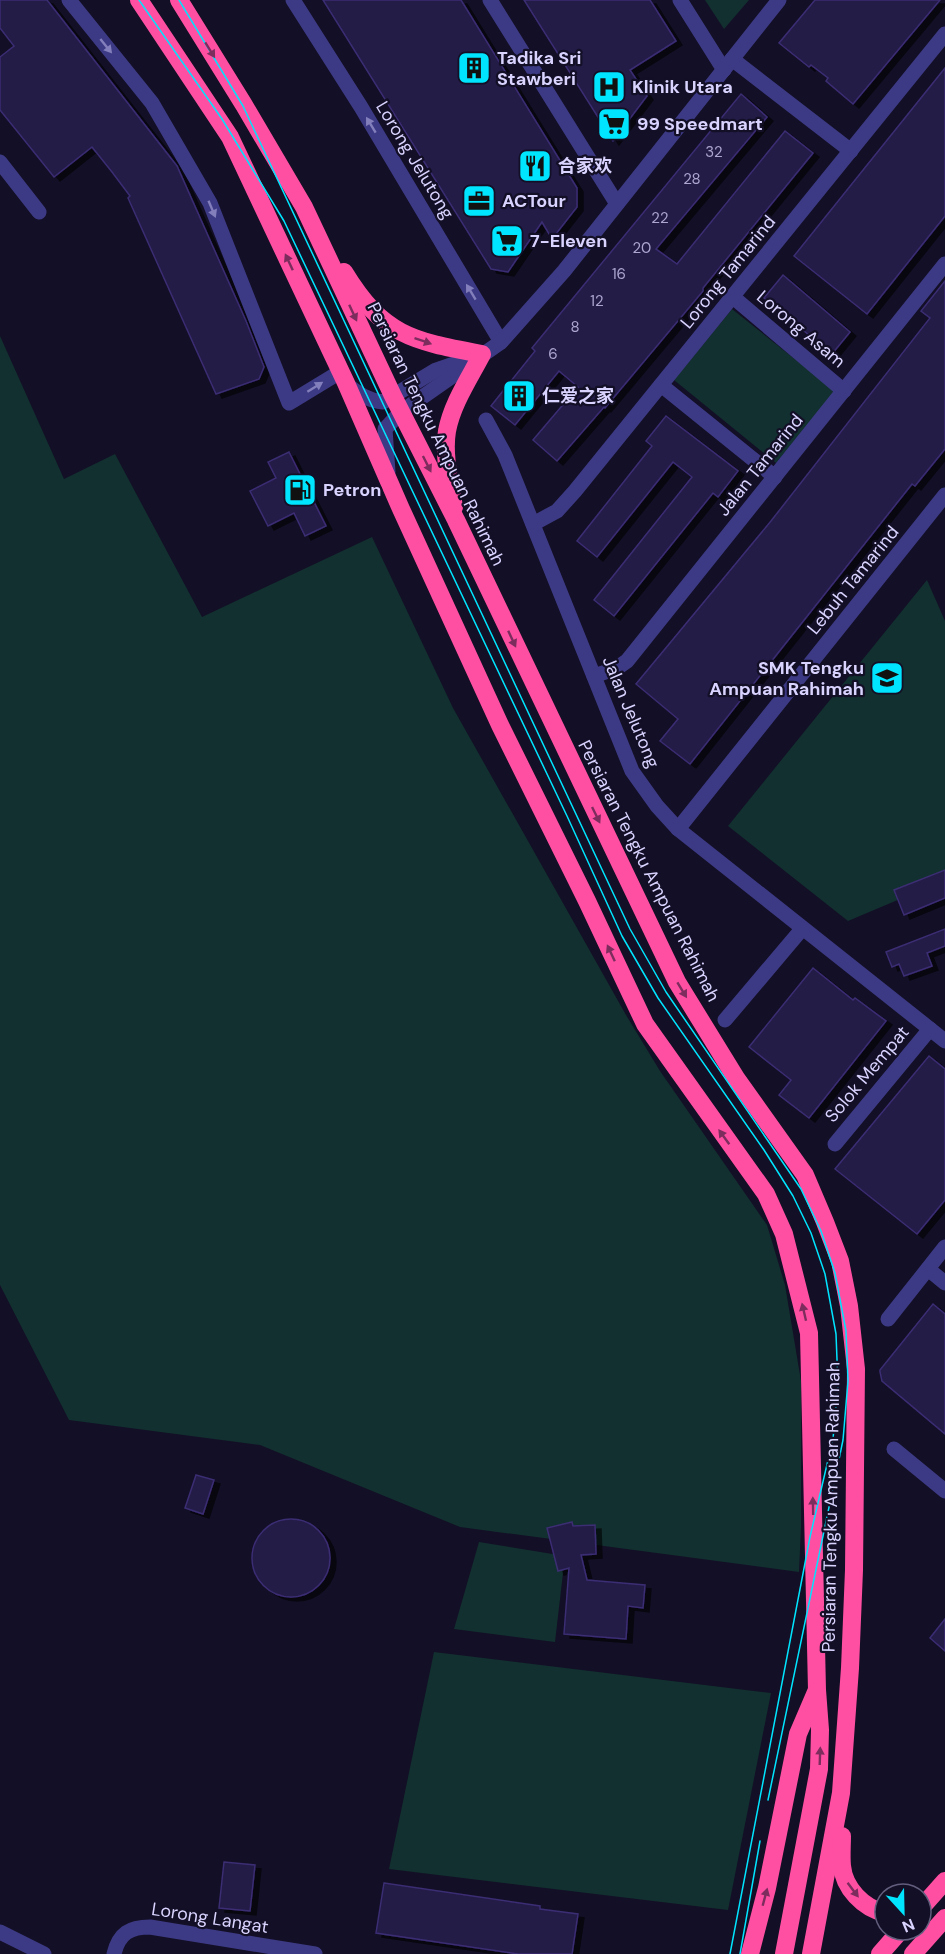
<svg xmlns="http://www.w3.org/2000/svg" width="945" height="1954" font-family="'DM Sans','Noto Sans SC',sans-serif">
	<style>
		.green { fill: #12302f }
		.building { fill: #241b47; stroke: #3b2d73; stroke-width: 1.5; filter: url(#shadow) }
		.lines { fill: none; stroke-linecap: round; stroke-linejoin: round }
		.minor { stroke: #3d3a85; stroke-width: 15 }
		.highway { stroke: #ff4fa3; stroke-width: 18 }
		.tram { stroke: #00e5ff; stroke-width: 1.5 }
		.oneway { fill: #837fbc }
		.oneway2 { fill: #7d2c5e }
		.labels { text-anchor: middle; stroke-width: 4.5; stroke-linejoin: round; paint-order: stroke }
		.number-label { font-size: 15px; fill: #aca6d1 }
		.poi-label { font-size: 18px; font-weight: bold; fill: #d9d4ff; stroke: #130f26; text-anchor: start }
		.street-label { font-size: 18px; fill: #d9d4ff; stroke: #130f26 }
	</style>
	<defs>
		<filter id="shadow"><feDropShadow dx="6" dy="4" stdDeviation="0" flood-color="#0009"/></filter>
	</defs>
	<rect width="100%" height="100%" fill="#130f26"/>
	<g class="green">
		<polygon points="705,0 749,0 724,29"/>
		<polygon points="732,309 835,391 776,463 674,380"/>
		<polygon points="0,336 64,479 115,454 202,617 372,537 453,708 626,1015 660,1071 767,1225 785,1285 801,1381 801,1527 799,1572 460,1527 260,1445 69,1420 0,1285"/>
		<polygon points="927,580 945,621 945,880 848,921 728,826"/>
		<polygon points="479,1542 565,1556 555,1642 454,1629"/>
		<polygon points="434,1652 771,1693 728,1910 389,1869"/>
	</g>
	<g class="building">
		<polygon points="0,0 47,0 177,166 246,321 264,367 259,379 216,394 128,198 130,196 112,172 92,147 54,177 0,110 0,57 14,46 0,28"/>
		<polygon points="323,0 461,0 577,188 577,207 552,239 542,222 508,272 491,269"/>
		<polygon points="524,0 650,0 676,41 630,70 647,96 613,141"/>
		<polygon points="815,0 940,0 853,104 826,81 828,78 811,65 809,67 779,43"/>
		<polygon points="945,68 945,216 867,314 794,256"/>
		<polygon points="741,94 767,117 656,249 677,264 785,131 813,153 703,288 703,291 605,408 604,407 557,461 533,440 578,387 559,371 515,425 491,406 535,351 532,348"/>
		<polygon points="783,275 850,332 832,354 764,298"/>
		<polygon points="945,281 945,449 915,486 912,484 690,764 660,741 678,719 636,684 771,521 930,318 921,311"/>
		<polygon points="666,416 738,471 718,497 713,493 614,616 594,600 692,477 673,462 597,557 577,541 652,446 646,441"/>
		<polygon points="289,452 326,526 305,536 294,513 268,526 250,491 276,478 268,462"/>
		<polygon points="945,870 945,898 904,915 894,890"/>
		<polygon points="945,929 945,946 927,953 932,966 904,976 899,964 892,967 886,952"/>
		<polygon points="813,968 853,1000 855,998 886,1021 809,1118 779,1095 791,1080 749,1047"/>
		<polygon points="929,1056 945,1069 945,1200 917,1234 835,1169"/>
		<polygon points="933,1304 945,1314 945,1434 882,1381 880,1372 880,1370"/>
		<polygon points="196,1475 214,1480 203,1514 185,1508"/>
		<circle cx="291" cy="1558" r="39"/>
		<polygon points="572,1522 573,1526 595,1525 596,1554 581,1555 587,1580 645,1585 643,1608 628,1606 626,1639 564,1634 569,1568 558,1571 547,1528"/>
		<polygon points="945,1619 945,1651 930,1638"/>
		<polygon points="224,1862 255,1865 250,1911 219,1908"/>
		<polygon points="384,1883 540,1906 540,1909 578,1914 572,1954 518,1954 376,1933"/>
	</g>
	<g class="lines">
		<g class="minor">
			<polyline points="69,0 152,103 210,203 289,403 340,372"/>
			<polyline points="293,0 361,107 501,342"/>
			<polyline points="490,0 617,204"/>
			<polyline points="680,0 724,70"/>
			<polyline points="732,59 851,151"/>
			<polyline points="0,162 39,212"/>
			<polyline points="733,297 844,391"/>
			<path d="M346 384C358 393 368 401 383 402L436 370 465 360"/>
			<polyline points="661,385 775,477"/>
			<polyline points="486,420 505,455 632,771 657,806 678,829 945,1041"/>
			<polyline points="388,472 385,429 401,412 501,342 564,271 779,0"/>
			<polyline points="533,524 557,511 575,491 945,34"/>
			<polyline points="594,676 617,668 627,661 945,264"/>
			<polyline points="678,829 945,495"/>
			<polyline points="725,1020 802,929"/>
			<polyline points="835,1144 930,1029"/>
			<polyline points="928,1269 945,1283"/>
			<polyline points="888,1319 945,1247"/>
			<polyline points="894,1449 945,1491"/>
			<polyline points="0,1932 44,1954"/>
			<path d="M114 1954C119 1933 130 1927 150 1927L315 1954"/>
		</g>
		<g class="highway">
			<polyline points="139,0 230,137 346,383 401,509 500,725 587,901 645,1024 766,1194 784,1234 809,1333 817,1690 820,1730 819,1769 784,1954"/>
			<polyline points="179,0 244,105 304,207 393,396 456,520 677,982 736,1078 805,1175 825,1222 840,1261 849,1306 856,1369 854,1570 850,1668 841,1793 811,1954"/>
			<path d="M344 272C383 336 412 341 482 354 469 379 452 404 447 431 443 455 450 483 454 507"/>
			<path d="M842 1836C842 1846 841 1856 842 1866 844 1888 863 1908 885 1913"/>
			<polyline points="921,1908 945,1881"/>
			<polyline points="750,1954 767,1888 798,1734 816,1692"/>
			<polyline points="880,1954 901,1930"/>
			<polyline points="913,1954 945,1918"/>
		</g>
		<g class="tram">
			<polyline points="139,0 222,119 284,221 567,816 622,936 658,998 764,1150 793,1196 811,1233 825,1274 836,1334 838,1385 833,1439 810,1537 730,1954"/>
			<polyline points="179,0 243,106 630,929 666,992 801,1189 821,1231 835,1273 846,1331 848,1381 843,1440 768,1800"/>
			<polyline points="740,1954 760,1841"/>
		</g>
	</g>
	<defs><path id="oneway-solid" d="M-6-.8H1V-3.2L6.5 0L1 3.2V.8H-6Z" transform="scale(1.5)"/></defs>
	<g class="oneway">
		<use href="#oneway-solid" transform="translate(106 46) rotate(51)"/>
		<use href="#oneway-solid" transform="translate(371 125) rotate(-121)"/>
		<use href="#oneway-solid" transform="translate(212 209) rotate(67)"/>
		<use href="#oneway-solid" transform="translate(471 292) rotate(-121)"/>
		<use href="#oneway-solid" transform="translate(315 387) rotate(-32)"/>
	</g>
	<g class="oneway2">
		<use href="#oneway-solid" transform="translate(210 50) rotate(58)"/>
		<use href="#oneway-solid" transform="translate(289 262) rotate(-115)"/>
		<use href="#oneway-solid" transform="translate(353 313) rotate(65)"/>
		<use href="#oneway-solid" transform="translate(423 341) rotate(19)"/>
		<use href="#oneway-solid" transform="translate(427 464) rotate(63)"/>
		<use href="#oneway-solid" transform="translate(512 639) rotate(65)"/>
		<use href="#oneway-solid" transform="translate(596 815) rotate(64)"/>
		<use href="#oneway-solid" transform="translate(611 953) rotate(-115)"/>
		<use href="#oneway-solid" transform="translate(682 990) rotate(59)"/>
		<use href="#oneway-solid" transform="translate(724 1137) rotate(-126)"/>
		<use href="#oneway-solid" transform="translate(804 1312) rotate(-103)"/>
		<use href="#oneway-solid" transform="translate(813 1506) rotate(-91)"/>
		<use href="#oneway-solid" transform="translate(820 1756) rotate(-88)"/>
		<use href="#oneway-solid" transform="translate(853 1890) rotate(53)"/>
		<use href="#oneway-solid" transform="translate(765 1897) rotate(-75)"/>
	</g>
	<defs>
		<symbol id="building-square" viewBox="-11 -11 22 22"><rect x="-9" y="-9" width="18" height="18" rx="4" fill="#00e5ff" stroke="#130f26"/><path d="M-4-6H4V6H1V3H-1V6H-4ZM-2.5-4.3h1.7v1.8h-1.7ZM.8-4.3h1.7v1.8H.8ZM-2.5-1h1.7V.8h-1.7ZM.8-1h1.7V.8H.8Z" fill="#111"/></symbol>
		<symbol id="hospital-square" viewBox="-11 -11 22 22"><rect x="-9" y="-9" width="18" height="18" rx="4" fill="#00e5ff" stroke="#130f26"/><path d="M-5-5h3v3.5h4V-5h3V5h-3V1.5h-4V5h-3Z" fill="#111"/></symbol>
		<symbol id="supermarket-square" viewBox="-11 -11 22 22"><rect x="-9" y="-9" width="18" height="18" rx="4" fill="#00e5ff" stroke="#130f26"/><path d="M-6-5.5h2.5l.6 2H6L4.5 2H-2.5L-4.4-4H-6ZM-1.5 3.2a1.3 1.3 0 1 0 .1 0ZM3 3.2a1.3 1.3 0 1 0 .1 0Z" fill="#111"/></symbol>
		<symbol id="restaurant-square" viewBox="-11 -11 22 22"><rect x="-9" y="-9" width="18" height="18" rx="4" fill="#00e5ff" stroke="#130f26"/><path d="M-5-6h1v4h1v-4h1v4h1v-4h1v5L-1.5 .5V6h-2V.5L-5-1ZM5-6V6H3V1.5H1.5Q1.5-4 5-6Z" fill="#111"/></symbol>
		<symbol id="office-square" viewBox="-11 -11 22 22"><rect x="-9" y="-9" width="18" height="18" rx="4" fill="#00e5ff" stroke="#130f26"/><path d="M-6-3h4V-5.5h4V-3h4V5H-6ZM-1-4.5V-3h2v-1.5ZM-6 0V1H6V0Z" fill="#111"/></symbol>
		<symbol id="fuel-square" viewBox="-11 -11 22 22"><rect x="-9" y="-9" width="18" height="18" rx="4" fill="#00e5ff" stroke="#130f26"/><path d="M-5.5-6h7V0h2V4h1.3V-2.5L3-4.5l.8-.8L6-3V5H2.5V1h-1V6h-7ZM-4.2-4.7v3.2H.2V-4.7Z" fill="#111"/></symbol>
		<symbol id="school-square" viewBox="-11 -11 22 22"><rect x="-9" y="-9" width="18" height="18" rx="4" fill="#00e5ff" stroke="#130f26"/><path d="M0-5L7-2L0 1L-7-2ZM-4 1L0 2.5L4 1V4Q0 6-4 4Z" fill="#111"/></symbol>
	</defs>
	<g fill-rule="evenodd">
		<use href="#building-square" x="455" y="49" width="38" height="38"/>
		<use href="#hospital-square" x="590" y="68" width="38" height="38"/>
		<use href="#supermarket-square" x="595" y="105" width="38" height="38"/>
		<use href="#restaurant-square" x="516" y="147" width="38" height="38"/>
		<use href="#office-square" x="460" y="182" width="38" height="38"/>
		<use href="#supermarket-square" x="488" y="222" width="38" height="38"/>
		<use href="#building-square" x="500" y="377" width="38" height="38"/>
		<use href="#fuel-square" x="281" y="471" width="38" height="38"/>
		<use href="#school-square" x="868" y="659" width="38" height="38"/>
	</g>
	<g class="labels">
		<g class="number-label">
			<text x="714" y="157">32</text>
			<text x="692" y="184">28</text>
			<text x="660" y="223">22</text>
			<text x="642" y="253">20</text>
			<text x="619" y="279">16</text>
			<text x="597" y="306">12</text>
			<text x="575" y="332">8</text>
			<text x="553" y="359">6</text>
		</g>
		<g class="poi-label">
			<text x="497" y="64">Tadika Sri<tspan x="497" dy="21">Stawberi</tspan></text>
			<text x="632" y="93">Klinik Utara</text>
			<text x="637" y="130">99 Speedmart</text>
			<text x="558" y="172">合家欢</text>
			<text x="502" y="207">ACTour</text>
			<text x="530" y="247">7-Eleven</text>
			<text x="542" y="402">仁爱之家</text>
			<text x="323" y="496">Petron</text>
			<text x="864" y="674" text-anchor="end">SMK Tengku<tspan x="864" dy="21">Ampuan Rahimah</tspan></text>
		</g>
		<g class="street-label">
			<text transform="translate(415 160) rotate(59)" y="6">Lorong Jelutong</text>
			<text transform="translate(728 272) rotate(-51)" y="6">Lorong Tamarind</text>
			<text transform="translate(801 329) rotate(40)" y="6">Lorong Asam</text>
			<text transform="translate(436 434) rotate(64)" y="6">Persiaran Tengku Ampuan Rahimah</text>
			<text transform="translate(760 465) rotate(-51)" y="6">Jalan Tamarind</text>
			<text transform="translate(853 580) rotate(-51)" y="6">Lebuh Tamarind</text>
			<text transform="translate(631 712) rotate(67)" y="6">Jalan Jelutong</text>
			<text transform="translate(649 871) rotate(63)" y="6">Persiaran Tengku Ampuan Rahimah</text>
			<text transform="translate(867 1074) rotate(-50)" y="6">Solok Mempat</text>
			<text transform="translate(831 1507) rotate(-89)" y="6">Persiaran Tengku Ampuan Rahimah</text>
			<text transform="translate(210 1918) rotate(9)" y="6">Lorong Langat</text>
		</g>
	</g>
	<g transform="translate(903 1912) rotate(158)"><circle r="28" fill="#130f26" stroke="#625e7d" stroke-width="1.5"/>
	<path d="M0-4.5L10 22L0 15L-10 22Z" fill="#00e5ff"/>
	<text y="-9" font-size="16" font-weight="bold" text-anchor="middle" fill="#d9d4ff">N</text>
	</g>
</svg>
